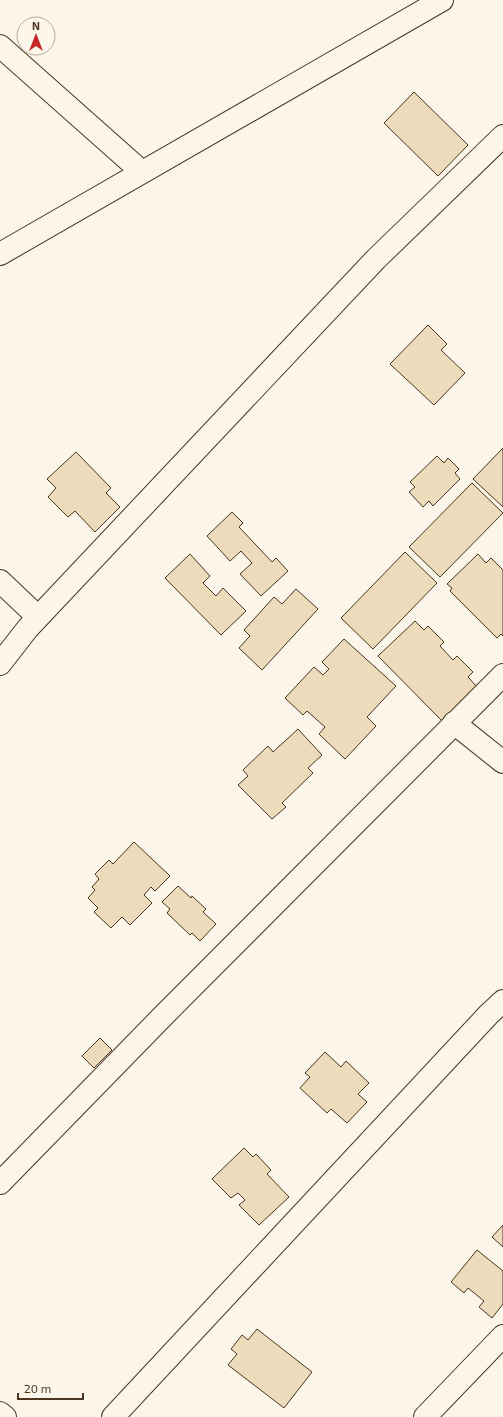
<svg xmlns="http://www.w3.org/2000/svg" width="503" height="1417" font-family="'Exo 2',sans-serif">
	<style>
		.building { fill: #ecdcbc; stroke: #4a3520 }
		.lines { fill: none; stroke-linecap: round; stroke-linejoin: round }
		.minor-casing { stroke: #4a3520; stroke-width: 24 }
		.minor { stroke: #fbf6e9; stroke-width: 22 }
	</style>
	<rect width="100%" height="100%" fill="#fbf6e9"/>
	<g class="building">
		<polygon points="414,92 468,145 438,176 384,123"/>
		<polygon points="428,325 447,344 441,350 465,373 434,405 390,364"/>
		<polygon points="503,448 503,507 473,479"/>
		<polygon points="76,452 111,488 106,493 120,507 95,532 75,511 68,517 48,497 56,488 47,479"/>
		<polygon points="437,456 444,463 448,458 459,469 455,473 460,479 433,506 429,501 423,507 409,492 415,487 410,482"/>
		<polygon points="472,483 503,513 440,577 409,547"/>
		<polygon points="232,512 243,523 239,527 272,562 276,558 288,571 261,596 240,574 252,563 241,551 230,561 207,536"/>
		<polygon points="405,552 437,583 373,649 341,618"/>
		<polygon points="190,554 210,576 203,583 216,596 223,588 246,611 221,635 165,578"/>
		<polygon points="478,554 486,563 491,558 503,570 503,636 501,634 497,638 450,591 452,588 447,584"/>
		<polygon points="296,589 318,609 262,670 239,648 250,636 244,630 274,597 282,604"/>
		<polygon points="415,621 424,630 428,626 444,642 440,646 453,660 457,656 473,672 468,677 478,688 443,722 378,656"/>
		<polygon points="344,639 396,686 367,717 376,726 345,759 319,734 325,727 307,711 303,715 285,698 314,667 323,675 329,669 322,662"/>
		<polygon points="298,729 322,755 308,768 313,773 282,803 286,807 272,819 238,785 248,776 243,770 268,746 273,752"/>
		<polygon points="134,842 170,876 155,891 151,887 144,895 152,903 130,925 122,917 111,928 94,912 98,908 88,898 95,890 92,887 99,879 95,874 109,860 113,864"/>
		<polygon points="178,886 191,898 192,896 206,909 203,912 216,924 200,941 192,933 190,935 167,913 170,909 162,902"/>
		<polygon points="100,1038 112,1050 94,1068 82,1056"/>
		<polygon points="325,1052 341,1067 346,1061 369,1083 358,1094 367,1102 347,1123 331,1109 327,1113 300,1088 310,1077 305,1073"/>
		<polygon points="244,1148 253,1157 256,1154 271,1170 267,1174 289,1197 259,1225 239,1205 245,1200 238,1193 231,1198 212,1179"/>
		<polygon points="503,1225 503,1247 492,1237"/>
		<polygon points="477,1250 503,1271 503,1304 492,1318 479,1307 484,1301 468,1288 464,1293 451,1282"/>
		<polygon points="257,1329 312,1372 284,1408 228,1365 237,1354 231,1349 242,1335 248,1340"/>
	</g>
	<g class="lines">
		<defs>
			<g id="minor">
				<polyline points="0,46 142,172"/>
				<polyline points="0,254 442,0"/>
				<polyline points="0,581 38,617"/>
				<polyline points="0,664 28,628 376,259 503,136"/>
				<polyline points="454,723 503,762"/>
				<polyline points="0,1183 162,1017 503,675"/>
				<polyline points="0,1413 5,1417"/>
				<polyline points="113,1417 489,1014 503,1001"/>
				<polyline points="425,1417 503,1336"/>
			</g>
		</defs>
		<use href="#minor" class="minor-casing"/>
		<use href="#minor" class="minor"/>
	</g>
	<g transform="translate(36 36)"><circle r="19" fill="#fbf6e9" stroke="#b4a999"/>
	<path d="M0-3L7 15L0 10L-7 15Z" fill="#c62828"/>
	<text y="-6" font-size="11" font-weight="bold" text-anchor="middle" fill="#4a3520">N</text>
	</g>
	<path d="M18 1393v6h65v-6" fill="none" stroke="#4a3520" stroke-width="2"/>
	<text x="24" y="1393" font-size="12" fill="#4a3520" stroke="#fbf6e9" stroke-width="3" paint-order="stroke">20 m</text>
</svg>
